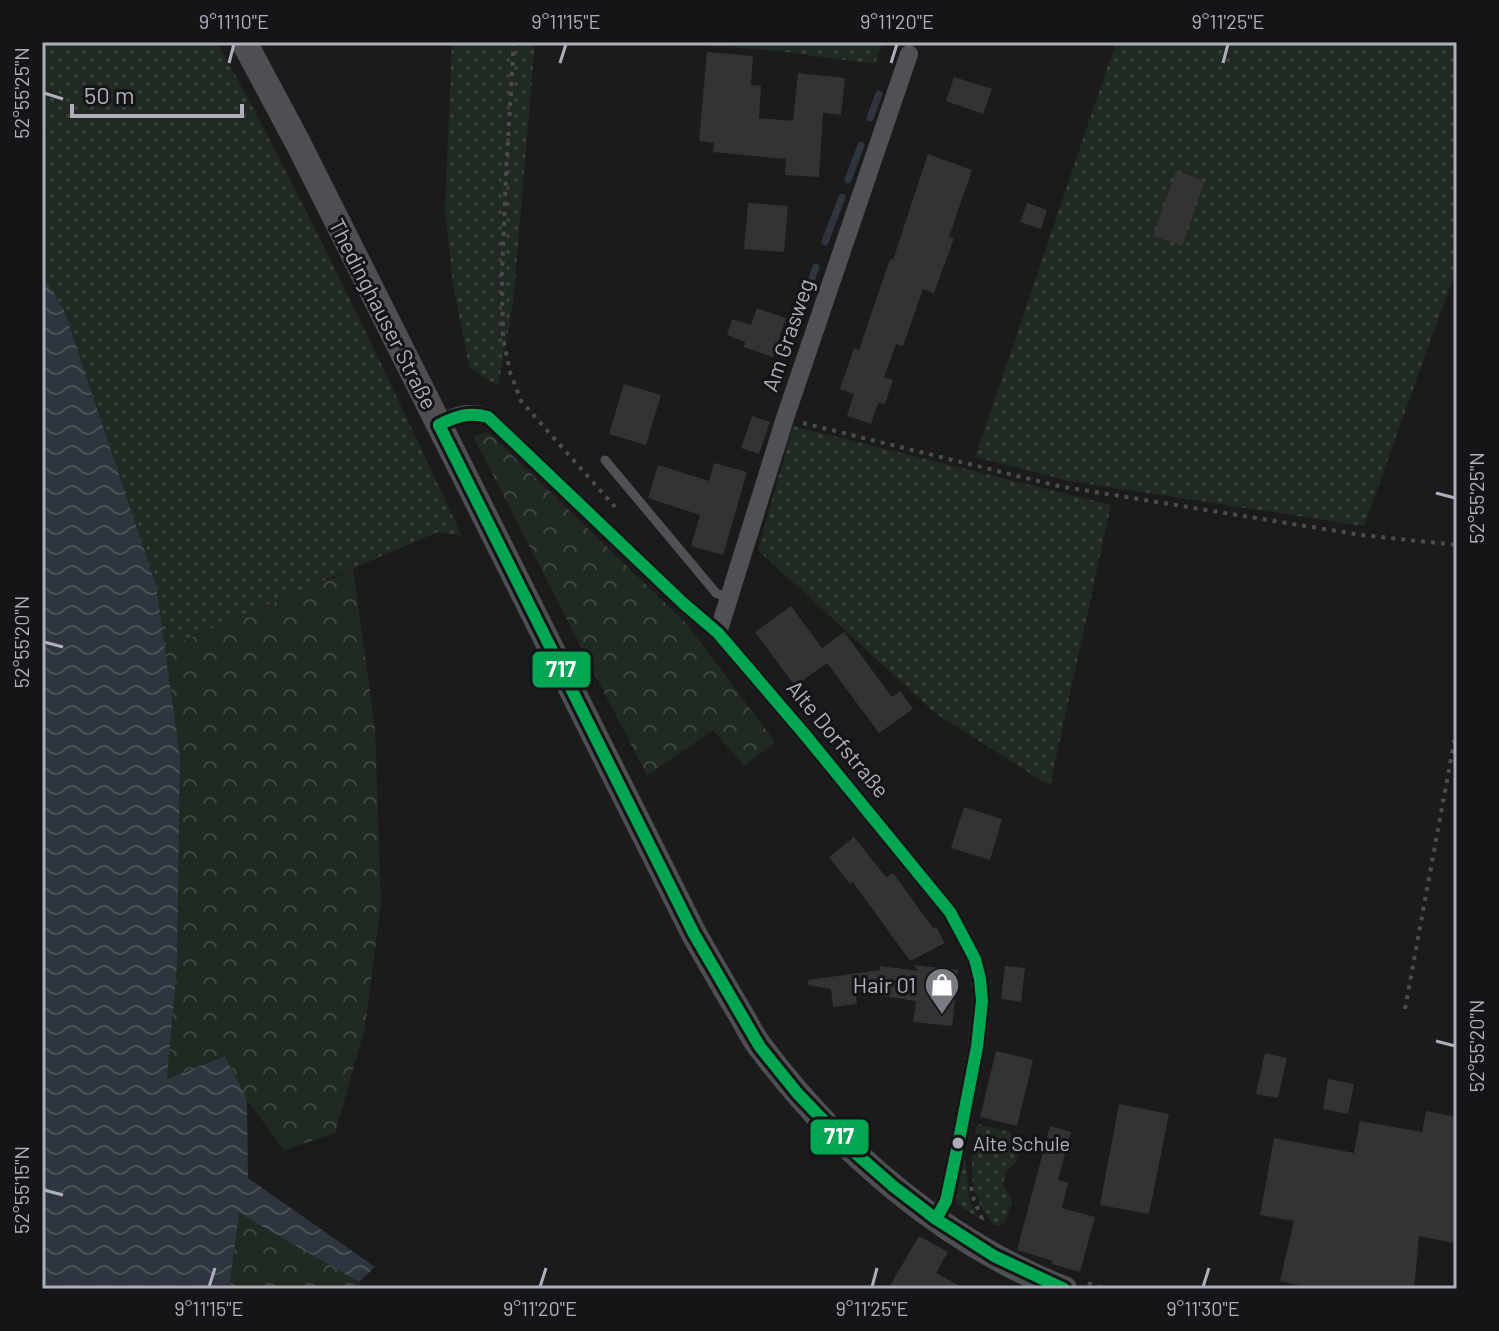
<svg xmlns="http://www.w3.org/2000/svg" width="1499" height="1331" font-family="Barlow,sans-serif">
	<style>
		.grass { fill: url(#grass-dots) }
		.forest { fill: url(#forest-crowns) }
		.water { fill: url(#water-waves) }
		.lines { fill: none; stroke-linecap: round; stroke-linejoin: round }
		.stream { stroke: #2e353e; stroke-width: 7 }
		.building { fill: #333334 }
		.path { stroke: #4b4c4f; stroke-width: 4; stroke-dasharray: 4 6; stroke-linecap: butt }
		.service { stroke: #4f5155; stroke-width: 9 }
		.minor { stroke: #4f5155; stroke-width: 18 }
		.secondary { stroke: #4e4f53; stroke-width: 26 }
		.bus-1-casing { stroke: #151518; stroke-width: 18 }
		.bus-1 { stroke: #00a651; stroke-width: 12 }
		.ticks { fill: none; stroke: #adb0bc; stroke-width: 3 }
		.bus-dot { fill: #adb0bc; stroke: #151518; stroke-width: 3 }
		.labels { text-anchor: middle; stroke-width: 6; stroke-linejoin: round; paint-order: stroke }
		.bus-label { font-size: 20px; fill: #adb0bc; stroke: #151518; text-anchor: start }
		.street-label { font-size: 22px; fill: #adb0bc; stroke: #151518 }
		.poi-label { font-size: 22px; fill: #adb0bc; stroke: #151518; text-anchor: end }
		.line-badge { stroke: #151518; stroke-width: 3 }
		.badge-label { font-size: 22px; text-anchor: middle; font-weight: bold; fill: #fff }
		.neatline { fill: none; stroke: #adb0bc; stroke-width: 3 }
		.ticks-label { font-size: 20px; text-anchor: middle; fill: #adb0bc }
	</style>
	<defs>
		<pattern id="grass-dots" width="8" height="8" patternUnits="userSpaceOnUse" patternTransform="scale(2)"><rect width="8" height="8" fill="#212923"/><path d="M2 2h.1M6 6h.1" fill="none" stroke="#3f4641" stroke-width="1.8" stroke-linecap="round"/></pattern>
		<pattern id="forest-crowns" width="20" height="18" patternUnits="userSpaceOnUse" patternTransform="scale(2)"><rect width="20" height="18" fill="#212923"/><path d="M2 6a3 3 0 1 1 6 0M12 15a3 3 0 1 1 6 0" fill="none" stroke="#3f4641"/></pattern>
		<pattern id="water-waves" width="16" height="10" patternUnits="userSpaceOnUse" patternTransform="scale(2)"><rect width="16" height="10" fill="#2e353e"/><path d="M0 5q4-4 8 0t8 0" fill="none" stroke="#4a5058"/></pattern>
	</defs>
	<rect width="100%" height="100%" fill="#1b1b1c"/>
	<g class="grass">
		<path d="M42 42H217C306 202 384 369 462 536L438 532 164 649 156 585 64 310 42 274V151L47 135 42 130Z"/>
		<polygon points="452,42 535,42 513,304 498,386 469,367 453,284 445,211"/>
		<polygon points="664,42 883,42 875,64 778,51"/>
		<polygon points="1116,42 1457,42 1457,267 1364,526 1069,481 975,457"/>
		<polygon points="793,426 1111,505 1050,786 935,713 758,550"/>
		<path d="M977 1124 1011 1132V1138L1019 1146V1152L1017 1162 1007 1170 1003 1184 1012 1201 1005 1222 1000 1226 994 1225C966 1192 970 1164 977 1124Z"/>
		<polygon points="966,1159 969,1199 978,1218 956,1203 963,1161"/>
	</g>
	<g class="forest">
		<polygon points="488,432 687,624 775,742 744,766 713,730 647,776 473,436"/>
		<polygon points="353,569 375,728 381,904 365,1027 335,1133 284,1150 247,1100 225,1056 167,1079 177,965 180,758 164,649"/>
		<polygon points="239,1213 359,1282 360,1289 229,1289"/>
	</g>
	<polygon class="water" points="42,274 64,310 156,585 180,758 177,965 167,1079 225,1056 247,1100 248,1178 375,1267 359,1282 239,1213 229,1289 42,1289"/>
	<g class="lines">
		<g class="stream">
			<polyline points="870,118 879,94"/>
			<polyline points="848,180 861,145"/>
			<polyline points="825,242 842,197"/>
			<polyline points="812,278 816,267"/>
		</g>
	</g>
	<g class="building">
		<polygon points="707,52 753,56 751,85 761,86 759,118 793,121 798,73 845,78 841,115 823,113 819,177 785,175 786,159 713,152 714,143 699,141"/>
		<polygon points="954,77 992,89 983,114 946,101"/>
		<polygon points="928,154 972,170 949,237 954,238 934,293 923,289 903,346 896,344 884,377 893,380 885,404 878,403 871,424 847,416 854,394 840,389 854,348 859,350 890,259 893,260"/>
		<polygon points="1176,171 1205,181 1182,246 1153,236"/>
		<polygon points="748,203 788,206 784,252 744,249"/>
		<polygon points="1027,203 1047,210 1041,229 1020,222"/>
		<polygon points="757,308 786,318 773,357 744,347 745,342 727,335 732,319 751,325"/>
		<polygon points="624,384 661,395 646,445 609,434"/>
		<polygon points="752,416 770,422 759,454 741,448"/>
		<polygon points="714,463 747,472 723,555 691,546 700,515 648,498 658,465 709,481"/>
		<polygon points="791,606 822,648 844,632 892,697 900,691 913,709 879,733 827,663 795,686 755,632"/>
		<polygon points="964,807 1002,819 990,860 951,848"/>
		<polygon points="854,837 886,877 893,873 933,928 936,927 945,943 910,961 853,882 850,884 829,857"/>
		<polygon points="913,965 958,970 952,1026 913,1022 916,1001 855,992 857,1004 833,1007 831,989 808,985 808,980 880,970 880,966 918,971"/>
		<polygon points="1005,966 1025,968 1021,1002 1001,999"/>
		<polygon points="996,1051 1033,1060 1017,1126 980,1117"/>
		<polygon points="1265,1053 1287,1058 1278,1098 1256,1094"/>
		<polygon points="1328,1079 1354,1084 1348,1114 1323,1109"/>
		<polygon points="1119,1104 1169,1114 1149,1214 1100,1205"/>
		<polygon points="1426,1111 1457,1117 1457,1224 1454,1243 1419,1236 1414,1289 1316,1289 1280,1281 1294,1221 1260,1215 1274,1138 1354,1153 1360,1121 1422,1132"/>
		<polygon points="1050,1126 1071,1132 1058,1180 1068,1183 1062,1208 1095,1217 1080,1272 1052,1264 1053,1261 1017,1250"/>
		<polygon points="919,1236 948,1252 936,1273 965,1289 888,1289"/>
	</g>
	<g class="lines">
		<g class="path">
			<polyline points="514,42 506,171 502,276 503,337 510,372 521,401 615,507"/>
			<polyline points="803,423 1058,486 1361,535 1457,545"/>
			<polyline points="1405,1009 1457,726"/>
			<polyline points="971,1187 974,1200 982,1219 981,1220"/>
			<polyline points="1088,1283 1104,1289"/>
		</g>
		<polyline class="service" points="605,460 716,593 729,598"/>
		<g class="minor">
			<path d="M439 425C459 414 466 411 488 417L683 603 718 633 806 736 950 912 963 936 975 959 980 979 982 1001 977 1047 959 1140 946 1201 936 1219"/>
			<polyline points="718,633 785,418 909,54"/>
		</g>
		<path class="secondary" d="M244 42 298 143 694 934C710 962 726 990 743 1018 749 1029 754 1040 762 1049 838 1150 945 1243 1064 1289"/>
		<defs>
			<g id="bus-1">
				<polyline points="439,425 694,934 760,1047 798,1094 853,1151 893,1186 936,1219 994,1256 1064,1289"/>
				<path d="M439 425C456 416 469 412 488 417L683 603 718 633 806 736 950 912 975 959 980 979 982 1001 977 1047 959 1140 946 1201 936 1219"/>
			</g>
		</defs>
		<use href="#bus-1" class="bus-1-casing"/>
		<use href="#bus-1" class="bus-1"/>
	</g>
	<path class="ticks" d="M229 63 234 44M560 63 566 44M891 63 897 44M1223 63 1228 44M44 93 63 99M1436 493 1455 498M44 642 63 647M1436 1041 1455 1046M44 1190 63 1195M209 1287 215 1268M540 1287 546 1268M872 1287 877 1268M1203 1287 1209 1268"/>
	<defs>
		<symbol id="shop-pin" viewBox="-11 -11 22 30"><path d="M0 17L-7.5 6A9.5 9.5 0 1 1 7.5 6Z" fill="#7a7c84" stroke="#151518"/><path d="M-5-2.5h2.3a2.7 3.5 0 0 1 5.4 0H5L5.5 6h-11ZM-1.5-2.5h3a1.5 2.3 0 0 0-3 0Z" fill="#fff"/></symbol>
	</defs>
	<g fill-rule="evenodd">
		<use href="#shop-pin" x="922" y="965" width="40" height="54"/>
	</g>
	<circle class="bus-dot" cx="958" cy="1143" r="7"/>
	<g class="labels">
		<g class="bus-label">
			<text x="973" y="1151">Alte Schule</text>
		</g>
		<g class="street-label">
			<text transform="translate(383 314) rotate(63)" y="8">Thedinghauser Straße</text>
			<text transform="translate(788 335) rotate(-71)" y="8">Am Grasweg</text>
			<text transform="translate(838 739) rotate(50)" y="8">Alte Dorfstraße</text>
		</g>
		<g class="poi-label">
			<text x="916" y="993">Hair 01</text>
		</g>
	</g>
	<g class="line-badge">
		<rect x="531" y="650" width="61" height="39" rx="8" fill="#00a651"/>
		<rect x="809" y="1118" width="61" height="38" rx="8" fill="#00a651"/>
	</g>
	<g class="badge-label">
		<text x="561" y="677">717</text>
		<text x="839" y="1144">717</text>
	</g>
	<rect width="1499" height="1331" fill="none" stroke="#151518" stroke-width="88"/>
	<path d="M72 104v12h170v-12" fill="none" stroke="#adb0bc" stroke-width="4"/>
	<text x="84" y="104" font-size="24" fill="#adb0bc" stroke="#151518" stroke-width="6" paint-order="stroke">50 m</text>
	<rect x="44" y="44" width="1411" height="1243" class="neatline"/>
	<g class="ticks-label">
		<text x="234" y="29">9°11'10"E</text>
		<text x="566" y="29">9°11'15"E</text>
		<text x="897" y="29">9°11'20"E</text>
		<text x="1228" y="29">9°11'25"E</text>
		<text transform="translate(22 93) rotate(-90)" y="7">52°55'25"N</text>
		<text transform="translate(1477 498) rotate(-90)" y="7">52°55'25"N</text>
		<text transform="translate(22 642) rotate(-90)" y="7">52°55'20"N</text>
		<text transform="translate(1477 1046) rotate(-90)" y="7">52°55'20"N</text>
		<text transform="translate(22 1190) rotate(-90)" y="7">52°55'15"N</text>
		<text x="209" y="1316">9°11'15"E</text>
		<text x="540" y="1316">9°11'20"E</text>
		<text x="872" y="1316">9°11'25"E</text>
		<text x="1203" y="1316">9°11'30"E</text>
	</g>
</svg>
